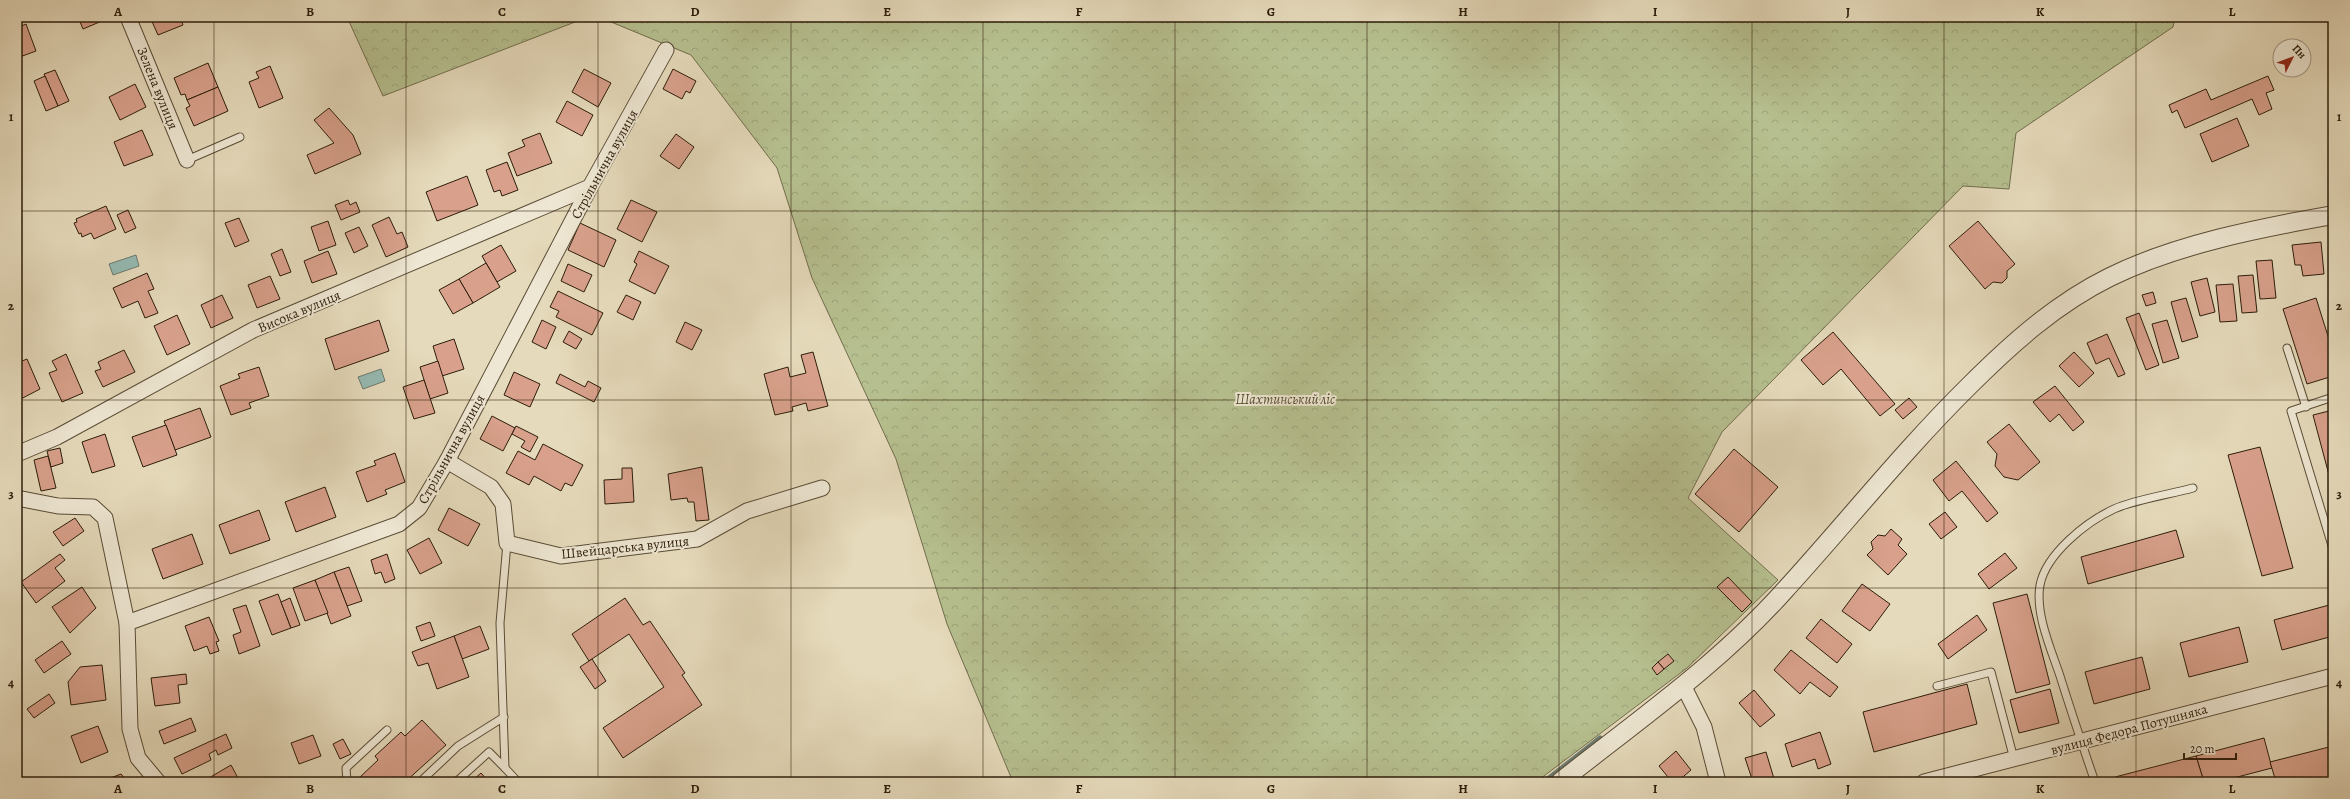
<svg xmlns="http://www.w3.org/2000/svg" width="2350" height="799" font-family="Alegreya,serif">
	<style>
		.forest { fill: url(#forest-crowns); stroke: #716e4c }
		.water { fill: #96bab3; stroke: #6c7b6f }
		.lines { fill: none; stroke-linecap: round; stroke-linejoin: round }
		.stream { stroke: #6c7b6f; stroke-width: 5 }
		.building { fill: #d9a18c; stroke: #2c1c0a }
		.service-casing { stroke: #5a4c36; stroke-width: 9 }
		.minor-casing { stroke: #5a4c36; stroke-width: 17 }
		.tertiary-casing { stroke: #5a4c36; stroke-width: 20 }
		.service { stroke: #eee7d3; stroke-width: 7 }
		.minor { stroke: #eee7d3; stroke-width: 15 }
		.tertiary { stroke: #eee7d3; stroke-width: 18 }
		.grid { fill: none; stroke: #2c1c0a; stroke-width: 1; stroke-opacity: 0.55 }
		.labels { text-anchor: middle; stroke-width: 4; stroke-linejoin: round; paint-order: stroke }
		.street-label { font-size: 14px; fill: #2c1c0a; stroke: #eee7d3 }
		.park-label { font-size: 14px; font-style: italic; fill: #554d32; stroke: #eee7d3 }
		.neatline { fill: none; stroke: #2c1c0a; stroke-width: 1.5 }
		.grid-label { font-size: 13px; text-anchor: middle; font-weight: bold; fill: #2c1c0a }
	</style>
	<defs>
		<pattern id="forest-crowns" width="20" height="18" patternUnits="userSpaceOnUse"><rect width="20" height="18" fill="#b6bf8f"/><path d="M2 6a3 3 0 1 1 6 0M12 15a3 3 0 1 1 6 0" fill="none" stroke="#9da47a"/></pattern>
	</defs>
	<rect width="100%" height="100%" fill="#e5dabb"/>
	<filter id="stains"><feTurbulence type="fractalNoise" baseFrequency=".005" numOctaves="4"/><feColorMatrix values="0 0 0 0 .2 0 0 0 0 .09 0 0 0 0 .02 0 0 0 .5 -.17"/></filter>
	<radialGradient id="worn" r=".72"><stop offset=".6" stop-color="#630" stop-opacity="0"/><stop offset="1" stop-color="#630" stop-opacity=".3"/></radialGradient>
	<g class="forest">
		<polygon points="347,17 588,17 383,96"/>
		<polygon points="599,17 2175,17 2173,27 2016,133 2009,189 1963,186 1722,432 1688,498 1778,580 1687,668 1536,782 1013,782 947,624 896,459 812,278 777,168 691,55"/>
	</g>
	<g class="water">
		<polygon points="136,255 139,266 113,275 109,264"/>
		<polygon points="381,369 385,381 363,389 358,377"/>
	</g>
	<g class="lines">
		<polyline class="stream" points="1544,782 1600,738"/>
	</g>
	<g class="building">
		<polygon points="78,17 108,17 109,18 83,29"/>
		<polygon points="150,17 180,17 183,25 158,35"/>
		<polygon points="26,24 36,51 17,58 17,28"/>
		<polygon points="208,63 218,87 187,100 185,94 181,95 174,78"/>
		<polygon points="270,66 283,98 259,108 249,82 259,78 256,72"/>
		<polygon points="584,69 611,83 598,107 572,92"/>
		<polygon points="673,69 696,81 690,93 686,91 682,99 663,89"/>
		<polygon points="55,70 69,101 58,106 44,74"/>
		<polygon points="45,76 58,106 46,111 34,81"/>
		<polygon points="2268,76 2274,90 2266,93 2272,109 2259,115 2252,99 2185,128 2177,110 2172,113 2169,105 2206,89 2211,100"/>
		<polygon points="135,84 146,107 120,120 109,97"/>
		<polygon points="218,87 228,111 194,126 186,108 190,106 187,100"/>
		<polygon points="567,101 593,115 582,136 556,122"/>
		<polygon points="329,108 353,135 361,154 315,174 307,155 334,143 314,120"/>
		<polygon points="2237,118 2249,146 2212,162 2200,134"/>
		<polygon points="142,130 153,155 124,166 114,142"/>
		<polygon points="540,133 552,163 517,176 508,153 525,146 522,140"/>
		<polygon points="676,134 694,147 679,169 660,156"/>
		<polygon points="507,162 518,190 502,196 500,190 494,192 486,170"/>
		<polygon points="467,176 478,205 437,221 426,192"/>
		<polygon points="348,200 350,205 356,202 360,212 341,220 335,205"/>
		<polygon points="631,200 657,212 642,242 617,229"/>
		<polygon points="106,206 116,229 94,239 91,233 82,237 81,233 79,234 74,223 77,222 76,219"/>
		<polygon points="128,210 136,228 125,233 117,215"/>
		<polygon points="389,217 397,234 402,232 408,247 386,257 372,225"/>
		<polygon points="239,218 249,241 235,247 225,223"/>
		<polygon points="328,221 336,245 319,251 311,227"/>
		<polygon points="1978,221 2015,264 2007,271 2007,278 2002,283 1993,282 1985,289 1949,246"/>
		<polygon points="580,223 616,240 604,267 568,250"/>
		<polygon points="359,227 368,246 354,253 345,233"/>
		<polygon points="2321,242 2324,274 2303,276 2301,265 2295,265 2292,245"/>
		<polygon points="501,245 516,271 497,282 482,256"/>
		<polygon points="282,249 291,272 280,276 271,254"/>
		<polygon points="328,251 337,274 312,283 304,261"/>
		<polygon points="639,251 669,266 655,294 629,281 637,264 634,262"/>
		<polygon points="2272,260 2276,298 2260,299 2256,261"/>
		<polygon points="486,263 500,287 473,303 459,279"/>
		<polygon points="568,264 592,275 584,292 561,281"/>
		<polygon points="147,273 154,289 148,291 158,313 145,318 138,301 122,308 113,288"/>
		<polygon points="2253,275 2257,312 2242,313 2238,276"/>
		<polygon points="270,276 280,299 257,308 248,285"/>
		<polygon points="2207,278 2215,312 2200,316 2191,282"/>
		<polygon points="459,279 473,303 453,314 439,290"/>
		<polygon points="2233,284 2237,321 2220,322 2216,285"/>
		<polygon points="558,291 603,313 592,335 556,317 559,311 550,307"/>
		<polygon points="2153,292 2156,303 2146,306 2142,295"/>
		<polygon points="222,295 233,318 211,328 201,305"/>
		<polygon points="626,295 641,302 633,320 617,312"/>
		<polygon points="2186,298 2198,337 2182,342 2171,302"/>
		<polygon points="2316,298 2333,352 2333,376 2307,384 2283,309"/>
		<polygon points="2139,313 2159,365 2146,370 2126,318"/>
		<polygon points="177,315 190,344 167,355 154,326"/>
		<polygon points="379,320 389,351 335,370 325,339"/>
		<polygon points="542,320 556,327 546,349 532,342"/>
		<polygon points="2167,320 2179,358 2163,363 2152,324"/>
		<polygon points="685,322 702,330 692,350 676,342"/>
		<polygon points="569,331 582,339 576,349 563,342"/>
		<polygon points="1833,332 1895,404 1880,416 1841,369 1823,385 1801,360"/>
		<polygon points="2107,334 2125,374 2118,377 2109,358 2096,364 2087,343"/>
		<polygon points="454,339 464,369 442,376 433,346"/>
		<polygon points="124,350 135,372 103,387 95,371 101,369 98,362"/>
		<polygon points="813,352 828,406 808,411 806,403 792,407 793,411 775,415 764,374 788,367 790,377 806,373 801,355"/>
		<polygon points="2074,352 2094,373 2079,387 2059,366"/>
		<polygon points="66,354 83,393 62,402 49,373 57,370 52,361"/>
		<polygon points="27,359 40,389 17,401 17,363"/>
		<polygon points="438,361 448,393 430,399 420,367"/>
		<polygon points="259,367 269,396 249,403 251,408 231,415 220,386 240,378 238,374"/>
		<polygon points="514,372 540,384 530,407 504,395"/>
		<polygon points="560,374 585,387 588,381 601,388 594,402 556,383"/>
		<polygon points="424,380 435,413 414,419 403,387"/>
		<polygon points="2055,386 2084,422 2073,431 2059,414 2050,422 2033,402"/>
		<polygon points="1909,398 1917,407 1903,419 1895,410"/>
		<polygon points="200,408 211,437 175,450 164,421"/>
		<polygon points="2333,410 2333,490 2313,415"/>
		<polygon points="492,416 515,428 503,451 480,439"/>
		<polygon points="2009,424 2040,462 2018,480 2004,477 1995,466 1997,454 1987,442"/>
		<polygon points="166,425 177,455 143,467 132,437"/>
		<polygon points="516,426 538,437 530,452 521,447 525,441 512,434"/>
		<polygon points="105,434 115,466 92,473 82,442"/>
		<polygon points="543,444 583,465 572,486 565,483 561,491 534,476 529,485 506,473 518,451 535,460"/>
		<polygon points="2260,447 2293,568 2262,576 2228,455"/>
		<polygon points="60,448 63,463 51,467 47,451"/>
		<polygon points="1734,449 1778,487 1739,532 1695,494"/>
		<polygon points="395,453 405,482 385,490 387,494 367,502 356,472 376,465 374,461"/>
		<polygon points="48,456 56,488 41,491 34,460"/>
		<polygon points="1956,461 1998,513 1987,522 1962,491 1949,501 1933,480"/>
		<polygon points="702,467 709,520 696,521 694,502 688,502 687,498 671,500 668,474"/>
		<polygon points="622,468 632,468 634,502 605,504 604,480 622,479"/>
		<polygon points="325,487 336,517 296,532 285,502"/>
		<polygon points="449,508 480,524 468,546 438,530"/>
		<polygon points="259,510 270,540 230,554 219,525"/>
		<polygon points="1945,512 1957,527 1941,539 1929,524"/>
		<polygon points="75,518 84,531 63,546 53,532"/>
		<polygon points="1891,529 1902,539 1898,545 1907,554 1888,575 1867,555 1873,549 1871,542 1878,535 1885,536"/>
		<polygon points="2176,530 2184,557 2088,584 2081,557"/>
		<polygon points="192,534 203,564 163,579 152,549"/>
		<polygon points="429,538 442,563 420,574 407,550"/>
		<polygon points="2005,553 2017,568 1989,589 1978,574"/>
		<polygon points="60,554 65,560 55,568 65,581 36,603 21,582"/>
		<polygon points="387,554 395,579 385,583 381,572 375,574 371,560"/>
		<polygon points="349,567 362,601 347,606 334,572"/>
		<polygon points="334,572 351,616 331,624 315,580"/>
		<polygon points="1728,577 1752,602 1742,612 1717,587"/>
		<polygon points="315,580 328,613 305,621 293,588"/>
		<polygon points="1862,584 1890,604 1870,631 1842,611"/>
		<polygon points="82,587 96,608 70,633 52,607"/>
		<polygon points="278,594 291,628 272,635 259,601"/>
		<polygon points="2027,594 2050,684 2016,693 1993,603"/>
		<polygon points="290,598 300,625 291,628 281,602"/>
		<polygon points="625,598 643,625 650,621 685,673 682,675 702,705 623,758 603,728 664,687 629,634 589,661 572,634"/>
		<polygon points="2333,604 2333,636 2282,650 2274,620"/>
		<polygon points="246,605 260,646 239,654 233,635 241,632 233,609"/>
		<polygon points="1977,615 1987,630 1948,659 1938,644"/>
		<polygon points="209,617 219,641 216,642 219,651 210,654 207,646 194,651 185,626"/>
		<polygon points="1821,619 1852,644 1837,663 1806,638"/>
		<polygon points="430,622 435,636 421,641 416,627"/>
		<polygon points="480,626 489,649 462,659 454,636"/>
		<polygon points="2239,627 2248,662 2189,677 2180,643"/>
		<polygon points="454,636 469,677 437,689 428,663 418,666 412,652"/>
		<polygon points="62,641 71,654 44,673 35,660"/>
		<polygon points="1791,650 1838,687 1830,697 1810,682 1800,694 1774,670"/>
		<polygon points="1668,654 1674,661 1664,669 1658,662"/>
		<polygon points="2142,657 2150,689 2094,704 2085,672"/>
		<polygon points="592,659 606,681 595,689 580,667"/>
		<polygon points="1658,662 1664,669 1657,675 1652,668"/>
		<polygon points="102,665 106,700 71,705 68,682 80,667"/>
		<polygon points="186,674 187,684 178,685 180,703 155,706 151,678"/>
		<polygon points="1967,684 1977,724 1874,752 1863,712"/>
		<polygon points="2050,689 2059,723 2019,733 2010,700"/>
		<polygon points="1754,690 1775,715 1760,727 1739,703"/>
		<polygon points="49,694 55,703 34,718 27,709"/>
		<polygon points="191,718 196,731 164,744 159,731"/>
		<polygon points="422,720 446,745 405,782 362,782 359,778 378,760 375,756 401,732 405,736"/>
		<polygon points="98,726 108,752 81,763 71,736"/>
		<polygon points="1820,732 1831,764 1818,769 1815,759 1792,767 1785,744"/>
		<polygon points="226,734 232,748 218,755 216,750 209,754 211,760 182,774 174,758"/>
		<polygon points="313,735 321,756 299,764 291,743"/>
		<polygon points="2264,738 2272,768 2218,782 2204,782 2196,756"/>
		<polygon points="343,739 351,754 340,759 333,744"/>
		<polygon points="2333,746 2333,778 2320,782 2276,782 2270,762"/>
		<polygon points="1676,751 1691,770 1677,782 1672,782 1659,766"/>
		<polygon points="1766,752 1775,782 1753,782 1745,758"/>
		<polygon points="2196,756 2204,782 2116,782 2115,777"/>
		<polygon points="231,765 238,778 232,782 202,782"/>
		<polygon points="481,773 489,782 471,782"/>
		<polygon points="121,774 128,782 100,782"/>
	</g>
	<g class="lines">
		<defs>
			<g id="service">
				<polyline points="187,160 240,137"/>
				<polyline points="2287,348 2306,407"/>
				<polyline points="2333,397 2291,411 2333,549"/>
				<polyline points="507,543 500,623 505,768 518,782"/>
				<polyline points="1937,686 1991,672 2014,759"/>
				<polyline points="347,782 346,768 387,730"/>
				<polyline points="420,782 458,746 504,717"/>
				<polyline points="456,782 489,752 505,768"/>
				<path d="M2095 782C2083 747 2071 711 2060 676 2051 649 2035 614 2040 585 2046 554 2086 522 2114 509 2133 500 2171 494 2193 488"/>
			</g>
			<g id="minor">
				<polyline points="128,17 187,160"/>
				<polyline points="17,454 57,437 253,330 590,187"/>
				<polyline points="447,461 491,487 503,504 507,543 561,556 697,539 747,511 822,488"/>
				<polyline points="17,498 58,506 93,507 105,518 127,623"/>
				<polyline points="1683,685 1704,727 1718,782"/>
				<polyline points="158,782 138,758 130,729 127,623 399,524 419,508 447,461 590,187 666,50"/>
				<polyline points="1924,782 2333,676"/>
			</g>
			<path id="tertiary" d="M1560 782C1637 721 1719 664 1785 590 1847 522 1904 450 1970 385 2012 343 2057 303 2110 277 2177 244 2260 228 2333 215"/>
		</defs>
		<use href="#service" class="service-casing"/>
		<use href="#minor" class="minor-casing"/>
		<use href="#tertiary" class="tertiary-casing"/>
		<use href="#service" class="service"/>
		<use href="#minor" class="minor"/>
		<use href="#tertiary" class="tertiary"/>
	</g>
	<path class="grid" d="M214 17V782M406 17V782M598 17V782M791 17V782M983 17V782M1175 17V782M1367 17V782M1559 17V782M1752 17V782M1944 17V782M2136 17V782M17 211H2333M17 400H2333M17 588H2333"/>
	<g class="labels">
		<g class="street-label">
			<text transform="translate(158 88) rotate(68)" y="5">Зелена вулиця</text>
			<text transform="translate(604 164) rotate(-61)" y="5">Стрільнична вулиця</text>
			<text transform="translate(299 311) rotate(-23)" y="5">Висока вулиця</text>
			<text transform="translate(451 449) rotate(-61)" y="5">Стрільнична вулиця</text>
			<text transform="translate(625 547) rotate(-6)" y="5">Швейцарська вулиця</text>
			<text transform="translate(2129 729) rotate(-15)" y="5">вулиця Федора Потушняка</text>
		</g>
		<g class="park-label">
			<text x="1285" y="404">Шахтинський ліс</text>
		</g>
	</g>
	<rect width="2350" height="799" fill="none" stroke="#e5dabb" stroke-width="44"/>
	<g transform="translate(2292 58) rotate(48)"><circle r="19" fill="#eee7d3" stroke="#a09683"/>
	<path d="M0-3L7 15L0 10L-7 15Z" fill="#8f2418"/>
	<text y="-6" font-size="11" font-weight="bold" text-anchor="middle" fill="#2c1c0a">Пн</text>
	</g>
	<path d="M2184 753v6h52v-6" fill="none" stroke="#2c1c0a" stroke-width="2"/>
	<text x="2190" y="753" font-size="12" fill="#2c1c0a" stroke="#eee7d3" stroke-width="3" paint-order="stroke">20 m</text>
	<rect x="22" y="22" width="2306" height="755" class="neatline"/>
	<g class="grid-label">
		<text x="118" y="16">A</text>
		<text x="310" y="16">B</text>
		<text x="502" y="16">C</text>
		<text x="695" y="16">D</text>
		<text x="887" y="16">E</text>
		<text x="1079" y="16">F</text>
		<text x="1271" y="16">G</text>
		<text x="1463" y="16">H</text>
		<text x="1655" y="16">I</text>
		<text x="1848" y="16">J</text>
		<text x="2040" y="16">K</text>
		<text x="2232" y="16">L</text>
		<text x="11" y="121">1</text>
		<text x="2339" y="121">1</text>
		<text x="11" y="310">2</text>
		<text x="2339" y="310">2</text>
		<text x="11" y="498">3</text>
		<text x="2339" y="498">3</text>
		<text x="11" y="687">4</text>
		<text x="2339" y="687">4</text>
		<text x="118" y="793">A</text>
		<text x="310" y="793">B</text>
		<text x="502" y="793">C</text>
		<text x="695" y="793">D</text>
		<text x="887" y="793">E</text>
		<text x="1079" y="793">F</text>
		<text x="1271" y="793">G</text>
		<text x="1463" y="793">H</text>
		<text x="1655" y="793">I</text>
		<text x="1848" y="793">J</text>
		<text x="2040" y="793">K</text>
		<text x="2232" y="793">L</text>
	</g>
	<rect width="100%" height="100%" filter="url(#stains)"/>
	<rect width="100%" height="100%" fill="url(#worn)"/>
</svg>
